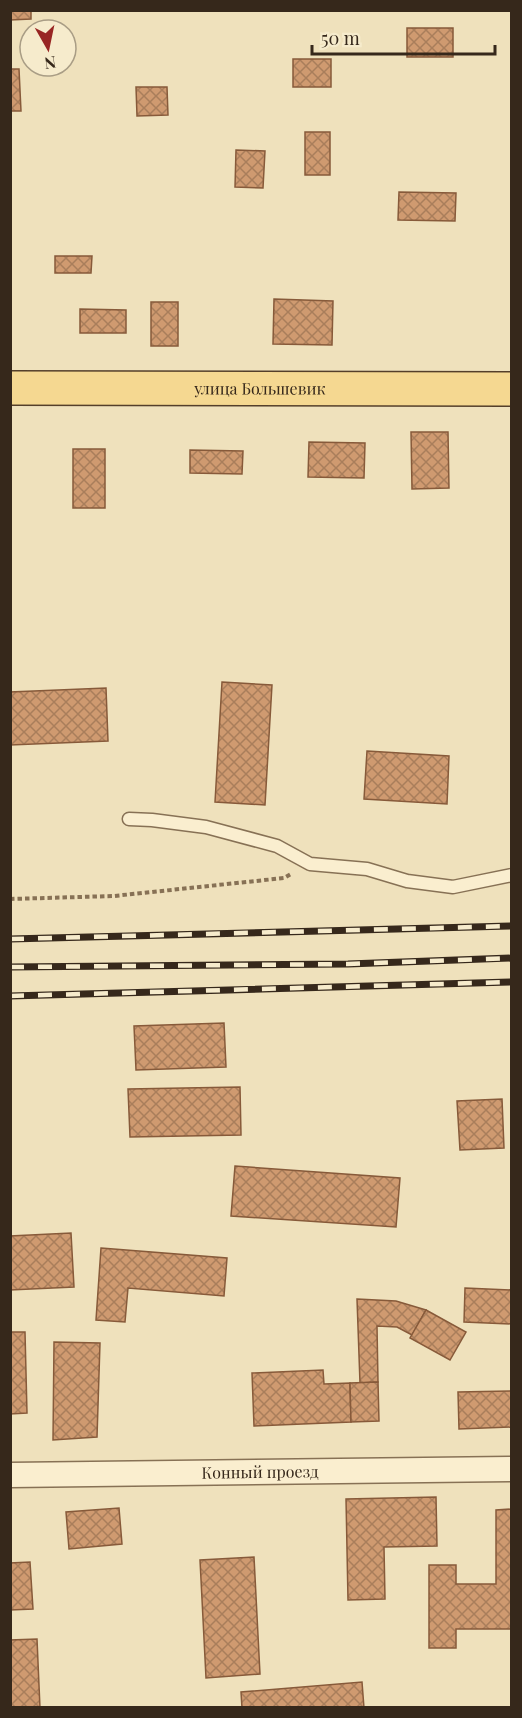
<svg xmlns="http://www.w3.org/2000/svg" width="522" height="1718" font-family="'Playfair Display',serif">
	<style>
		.building { fill: url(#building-cross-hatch); stroke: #875a3a; stroke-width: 1.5 }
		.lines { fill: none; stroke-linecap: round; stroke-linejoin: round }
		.service-casing { stroke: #877155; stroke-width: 15 }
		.minor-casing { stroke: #877155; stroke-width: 27 }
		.primary-casing { stroke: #543f2a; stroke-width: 36 }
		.path { stroke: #877155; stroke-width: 4; stroke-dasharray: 4.5 3; stroke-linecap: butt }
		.service { stroke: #faeecf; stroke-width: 12 }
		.minor { stroke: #faeecf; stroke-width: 24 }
		.primary { stroke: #f5d891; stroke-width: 33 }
		.rail-casing { stroke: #36281b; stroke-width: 7 }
		.rail { stroke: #f6ebcc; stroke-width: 4.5; stroke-dasharray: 14; stroke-linecap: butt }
		.labels { text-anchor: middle; stroke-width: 4.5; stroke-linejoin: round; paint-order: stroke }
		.street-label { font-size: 16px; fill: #36281b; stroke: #f6ebcc }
	</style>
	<defs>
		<pattern id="building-cross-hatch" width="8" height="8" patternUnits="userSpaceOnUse" patternTransform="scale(1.5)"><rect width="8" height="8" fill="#cf9a70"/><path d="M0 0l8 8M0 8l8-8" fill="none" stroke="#a97e5b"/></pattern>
	</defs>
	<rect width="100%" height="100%" fill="#efe1bc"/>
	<g class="building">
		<polygon points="10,10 31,10 31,19 10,20"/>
		<rect x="407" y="28" width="46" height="29"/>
		<rect x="293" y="59" width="38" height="28"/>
		<polygon points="10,69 19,69 21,111 10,111"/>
		<polygon points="136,87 167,87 168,115 137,116"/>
		<rect x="305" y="132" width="25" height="43"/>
		<polygon points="236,150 265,151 263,188 235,187"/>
		<polygon points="399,192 456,193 455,221 398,220"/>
		<polygon points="55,256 92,256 91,273 55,273"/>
		<polygon points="274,299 333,301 332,345 273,344"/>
		<rect x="151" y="302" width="27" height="44"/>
		<polygon points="80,309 126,310 126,333 80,333"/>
		<polygon points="411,432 448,432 449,488 412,489"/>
		<polygon points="309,442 365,443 364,478 308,477"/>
		<rect x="73" y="449" width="32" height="59"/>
		<polygon points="190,450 243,451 242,474 190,473"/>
		<polygon points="222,682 272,685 265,805 215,802"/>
		<polygon points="106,688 108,741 10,745 10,692"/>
		<polygon points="367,751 449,756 447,804 364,799"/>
		<polygon points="224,1023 226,1067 136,1070 134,1026"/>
		<polygon points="240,1087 241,1135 130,1137 128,1089"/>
		<polygon points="502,1099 504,1148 460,1150 457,1101"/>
		<polygon points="235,1166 400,1178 396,1227 231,1216"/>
		<polygon points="71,1233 74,1287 10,1290 10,1236"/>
		<polygon points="101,1248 227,1258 224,1296 128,1288 125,1322 96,1320"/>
		<polygon points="465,1288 512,1290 512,1324 464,1322"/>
		<polygon points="357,1299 396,1301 426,1310 412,1335 397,1327 377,1326 378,1382 360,1383"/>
		<polygon points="426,1310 466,1332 450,1360 410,1338"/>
		<polygon points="10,1332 25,1332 27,1413 10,1414"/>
		<polygon points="54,1342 100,1343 97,1437 53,1440"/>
		<polygon points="323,1370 324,1384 350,1383 351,1422 254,1426 252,1373"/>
		<polygon points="378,1382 379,1421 351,1422 350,1383"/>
		<polygon points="512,1391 512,1427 459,1429 458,1392"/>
		<polygon points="436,1497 437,1546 384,1547 385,1599 348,1600 346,1499"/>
		<polygon points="119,1508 122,1544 69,1549 66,1512"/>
		<polygon points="512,1509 512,1629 456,1629 456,1648 429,1648 429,1565 456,1565 456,1584 496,1584 496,1510"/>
		<polygon points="254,1557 260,1674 206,1678 200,1560"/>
		<polygon points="30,1562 33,1609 10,1610 10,1563"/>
		<polygon points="37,1639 40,1708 10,1708 10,1640"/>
		<polygon points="362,1682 364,1708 242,1708 241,1692"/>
	</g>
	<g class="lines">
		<defs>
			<polyline id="service" points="129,819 152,820 206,827 277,846 310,864 367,869 407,881 453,887 512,875"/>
			<g id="minor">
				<path id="s1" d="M10 1475 512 1469"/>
			</g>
			<g id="primary">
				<path id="s2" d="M10 388 512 389"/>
			</g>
		</defs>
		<use href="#service" class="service-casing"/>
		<use href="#minor" class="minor-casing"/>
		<use href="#primary" class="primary-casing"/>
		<polyline class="path" points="10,899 114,896 284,878 291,874"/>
		<use href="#service" class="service"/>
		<use href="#minor" class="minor"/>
		<use href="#primary" class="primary"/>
		<defs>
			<g id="rail">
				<polyline points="10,939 512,926"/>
				<polyline points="10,967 348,964 512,958"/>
				<polyline points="10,996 512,982"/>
			</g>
		</defs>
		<use href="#rail" class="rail-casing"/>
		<use href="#rail" class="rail"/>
	</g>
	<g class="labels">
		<g class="street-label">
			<text dy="6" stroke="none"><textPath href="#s2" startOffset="250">улица Большевик</textPath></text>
			<text dy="6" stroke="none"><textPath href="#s1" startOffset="250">Конный проезд</textPath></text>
		</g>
	</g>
	<rect width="522" height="1718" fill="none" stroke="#36281b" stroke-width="24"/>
	<g transform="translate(48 48) rotate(171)"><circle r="28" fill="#f6ebcc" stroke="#a99d85" stroke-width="1.5"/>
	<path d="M0-4.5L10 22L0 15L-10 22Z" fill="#982523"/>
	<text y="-9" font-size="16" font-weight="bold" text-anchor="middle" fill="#36281b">N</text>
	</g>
	<path d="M312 45v9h183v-9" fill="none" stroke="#36281b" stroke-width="3"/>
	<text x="321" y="45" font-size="18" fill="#36281b" stroke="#f6ebcc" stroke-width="4.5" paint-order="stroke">50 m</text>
</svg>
